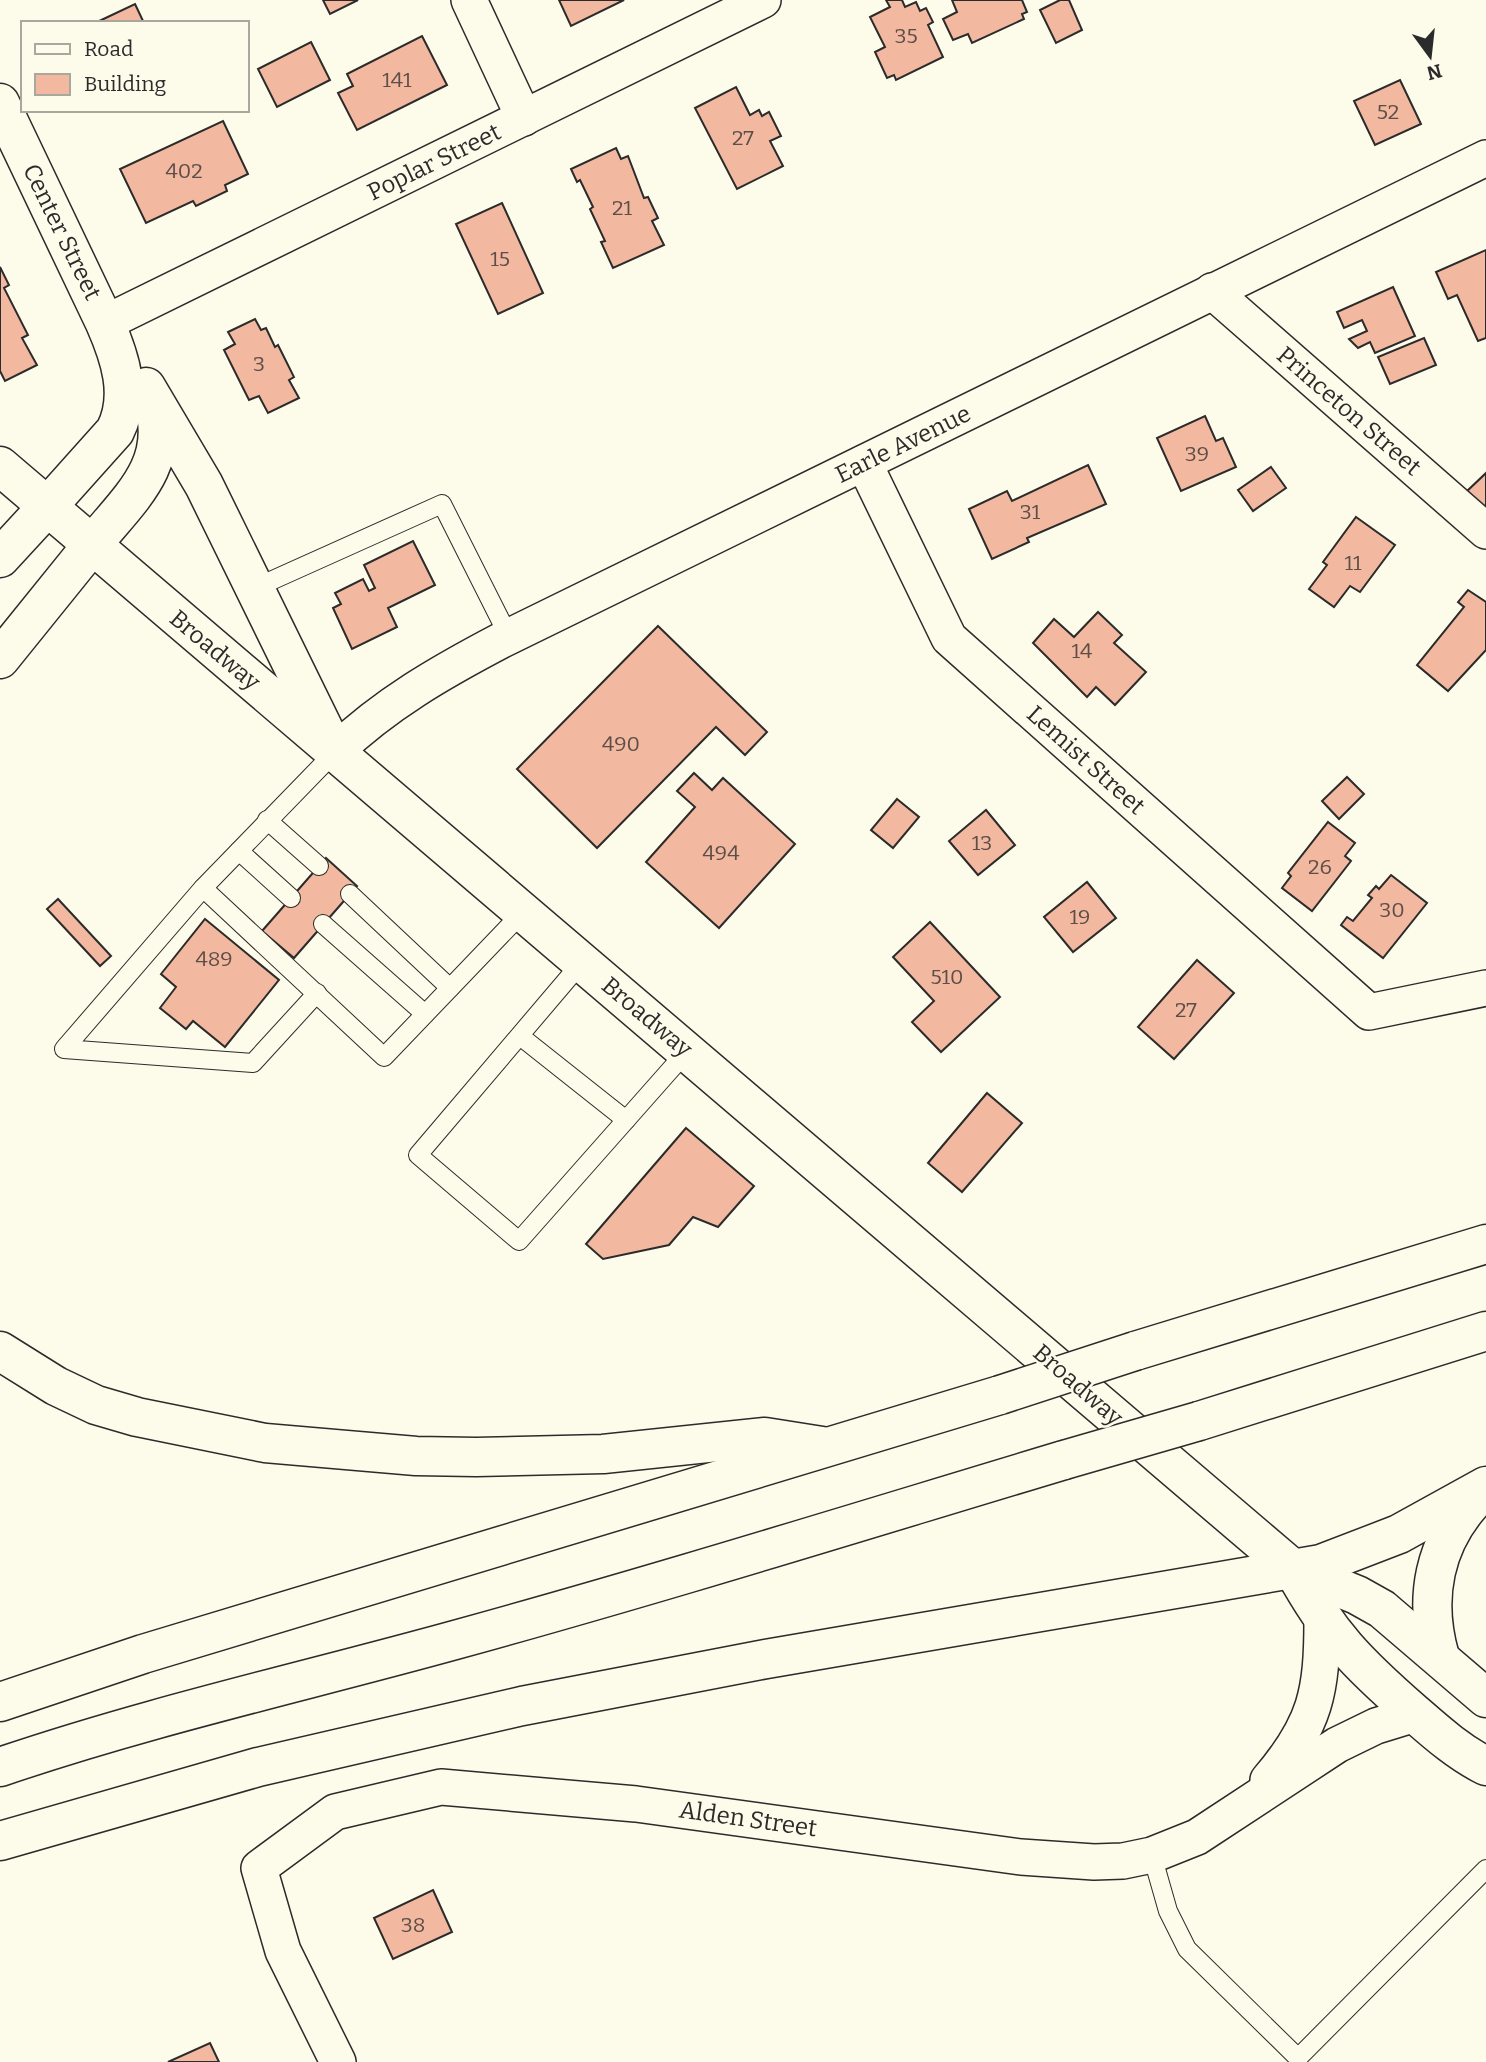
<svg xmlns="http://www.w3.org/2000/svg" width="1486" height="2062" font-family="Bitter,serif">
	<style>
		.building { fill: #f2b8a0; stroke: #2b2b2b; stroke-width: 2 }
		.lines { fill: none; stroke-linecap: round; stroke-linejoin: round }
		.service-casing { stroke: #2b2b2b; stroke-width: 20 }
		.minor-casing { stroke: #2b2b2b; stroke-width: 38 }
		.tertiary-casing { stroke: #2b2b2b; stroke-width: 41 }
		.primary-casing { stroke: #2b2b2b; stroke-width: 41 }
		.motorway-casing { stroke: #2b2b2b; stroke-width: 41 }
		.service { stroke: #fdfbea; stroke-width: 18 }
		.minor { stroke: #fdfbea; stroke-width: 35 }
		.tertiary { stroke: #fdfbea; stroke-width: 38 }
		.primary { stroke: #fdfbea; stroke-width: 38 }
		.motorway { stroke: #fdfbea; stroke-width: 38 }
		.motorway-bridge-casing { stroke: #2b2b2b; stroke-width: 41; stroke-linecap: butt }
		.motorway-bridge { stroke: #fdfbea; stroke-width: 38 }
		.labels { text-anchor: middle; stroke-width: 5; stroke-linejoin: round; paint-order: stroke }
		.number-label { font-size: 21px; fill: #5d4e48 }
		.street-label { font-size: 24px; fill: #2b2b2b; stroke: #fdfbea }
	</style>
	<rect width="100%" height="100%" fill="#fdfbea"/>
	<g class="building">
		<polygon points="323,0 358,0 330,14"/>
		<polygon points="559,0 624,0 571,26"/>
		<polygon points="886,0 902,0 905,7 916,2 920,11 926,8 933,22 928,25 943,57 896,80 894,75 887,78 875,52 885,47 870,17 890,7"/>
		<polygon points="952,0 1022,0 1027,12 1022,14 1024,19 972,43 968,34 953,40 943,19 957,12"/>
		<polygon points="1060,0 1069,0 1082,30 1056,43 1040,10"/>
		<polygon points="135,4 144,23 95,23"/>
		<polygon points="422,36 447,85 357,130 338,93 353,86 347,74"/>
		<polygon points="311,42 330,80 277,107 258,69"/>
		<polygon points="1400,80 1421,124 1375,145 1354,101"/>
		<polygon points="736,87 750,115 759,110 762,116 769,112 781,136 770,141 783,166 737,189 695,108"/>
		<polygon points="223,121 248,174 225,185 227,191 196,206 193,201 146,223 120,169"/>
		<polygon points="616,148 621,159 628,156 644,198 648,197 658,218 652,221 664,245 613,268 601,242 605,241 590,209 593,207 580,180 577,182 571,169"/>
		<polygon points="502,203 543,293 498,314 456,224"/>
		<polygon points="1486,250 1486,338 1478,341 1457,295 1448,299 1436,272"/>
		<polygon points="0,267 9,285 4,288 28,335 22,338 37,365 5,381 0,371"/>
		<polygon points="1393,287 1415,336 1375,353 1370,342 1358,348 1349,339 1367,331 1362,320 1344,328 1337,312"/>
		<polygon points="255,319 261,330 266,328 275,347 278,345 294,377 289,380 299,398 268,413 259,396 249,400 224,350 235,344 228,332"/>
		<polygon points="1424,338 1436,365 1390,384 1378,357"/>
		<polygon points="1205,416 1216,441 1223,438 1236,467 1181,491 1157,438"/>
		<polygon points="1088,465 1106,504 1027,538 1029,542 992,559 969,509 1007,491 1012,501"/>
		<polygon points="1271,467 1286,488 1253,511 1238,490"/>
		<polygon points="1486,473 1486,509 1465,493"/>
		<polygon points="1356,517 1395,545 1360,592 1350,586 1334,607 1309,589 1327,565 1323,562"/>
		<polygon points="413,541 435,585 388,608 397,627 352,649 333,608 341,604 335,593 363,579 369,591 375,588 364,565"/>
		<polygon points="1468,590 1486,602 1486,650 1448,691 1417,665 1464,607 1458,602"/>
		<polygon points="1098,612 1122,635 1114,643 1146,672 1115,705 1096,687 1087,697 1033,643 1054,619 1074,637"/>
		<polygon points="658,626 767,732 745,755 716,727 597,848 517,769"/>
		<polygon points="694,773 712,790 723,778 795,844 719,928 646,862 695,807 677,791"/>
		<polygon points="1347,777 1364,794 1339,819 1322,801"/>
		<polygon points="897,799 919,817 893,848 871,830"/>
		<polygon points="986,810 1015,845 978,875 949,841"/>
		<polygon points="1328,822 1355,843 1345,856 1351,861 1312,911 1282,888 1291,876 1288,873"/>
		<polygon points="326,858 357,886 294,958 262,931"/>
		<polygon points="1391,875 1427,903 1383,958 1341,925 1347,917 1353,921 1372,898 1368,895 1376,886 1379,889"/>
		<polygon points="1087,882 1116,918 1073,952 1044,917"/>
		<polygon points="58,899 111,956 100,966 47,909"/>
		<polygon points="205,919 279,980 225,1047 193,1021 186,1029 160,1008 176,987 161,974"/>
		<polygon points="930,922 1000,997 941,1052 912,1022 934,1001 893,957"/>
		<polygon points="1197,960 1234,993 1174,1059 1138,1027"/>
		<polygon points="987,1093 1022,1123 962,1192 928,1163"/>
		<polygon points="686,1128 754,1186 718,1227 693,1217 669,1245 603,1259 586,1244"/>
		<polygon points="433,1890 452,1932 393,1959 374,1918"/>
		<polygon points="210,2043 219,2062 168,2062"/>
	</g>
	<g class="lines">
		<defs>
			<g id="service">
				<polyline points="255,588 442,504 509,637"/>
				<polyline points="335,752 203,888 384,1057 523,912"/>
				<polyline points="267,820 319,866"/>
				<polyline points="239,851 291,898"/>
				<polyline points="203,888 64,1049 253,1063 317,993"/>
				<polyline points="350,894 450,988"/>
				<polyline points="323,924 425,1014"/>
				<polyline points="582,962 418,1155 519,1241 687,1051"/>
				<polyline points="520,1036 626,1120"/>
				<polyline points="1152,1855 1168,1911 1187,1949 1298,2058 1486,1869"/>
			</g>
			<g id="minor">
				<polyline points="469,0 524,118"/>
				<polyline points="1212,291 1486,531"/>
				<polyline points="105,323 763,0"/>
				<polyline points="864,463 949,638 1369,1012 1486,988"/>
				<path d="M335 752C385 704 441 672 502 640L1486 158"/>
				<path d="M1268 1780C1316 1724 1322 1692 1322 1619"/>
				<polyline points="338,2062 283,1951 259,1868 335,1812 441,1787 636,1804 1021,1857 1094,1862 1123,1861 1152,1855 1197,1837 1337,1745 1376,1726 1415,1714"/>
			</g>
			<g id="tertiary">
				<path d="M0 103 105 323C120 357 133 396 115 431L47 507"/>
				<polyline points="146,387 204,485 335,752"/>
				<path d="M92 545C127 501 173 465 153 403"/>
			</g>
			<g id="primary">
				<path d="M0 466 1293 1569C1329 1635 1357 1663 1413 1712 1436 1732 1458 1752 1486 1766"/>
				<polyline points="1293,1569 1357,1595 1382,1609 1486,1698"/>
			</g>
			<g id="motorway">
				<polyline points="0,558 47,507"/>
				<polyline points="0,659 92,545"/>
				<polyline points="0,1351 56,1386 96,1405 137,1417 265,1443 416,1456 476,1457 603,1454 765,1437 822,1446"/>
				<polyline points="1135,1351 1486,1244"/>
				<polyline points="1199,1421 1486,1331"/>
				<path d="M1440 1657C1423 1598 1434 1542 1476 1498"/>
				<polyline points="0,1702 143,1654 1000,1395"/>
				<path d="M0 1767C150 1716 303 1682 455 1640 659 1584 861 1521 1064 1460"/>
				<polyline points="0,1841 258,1767 522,1706 766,1659 1321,1564 1399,1534 1486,1486"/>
			</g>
		</defs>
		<use href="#service" class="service-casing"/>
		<use href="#minor" class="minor-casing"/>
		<use href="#tertiary" class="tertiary-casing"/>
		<use href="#primary" class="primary-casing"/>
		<use href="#motorway" class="motorway-casing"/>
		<use href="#service" class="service"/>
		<use href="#minor" class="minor"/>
		<use href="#tertiary" class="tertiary"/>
		<use href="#primary" class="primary"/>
		<use href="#motorway" class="motorway"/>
		<defs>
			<g id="motorway-bridge">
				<polyline points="1000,1395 1135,1351"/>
				<polyline points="1064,1460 1199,1421"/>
			</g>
		</defs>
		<use href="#motorway-bridge" class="motorway-bridge-casing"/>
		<use href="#motorway-bridge" class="motorway-bridge"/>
	</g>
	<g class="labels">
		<g class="number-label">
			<text x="906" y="43">35</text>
			<text x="397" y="87">141</text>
			<text x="1388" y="119">52</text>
			<text x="743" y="145">27</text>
			<text x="184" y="178">402</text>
			<text x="622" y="215">21</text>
			<text x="500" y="266">15</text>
			<text x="259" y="371">3</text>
			<text x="1197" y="461">39</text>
			<text x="1030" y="519">31</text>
			<text x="1353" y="570">11</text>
			<text x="1082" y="658">14</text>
			<text x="621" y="751">490</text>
			<text x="982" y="850">13</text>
			<text x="721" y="860">494</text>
			<text x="1320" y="874">26</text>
			<text x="1392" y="917">30</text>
			<text x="1080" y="924">19</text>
			<text x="214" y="966">489</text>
			<text x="947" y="984">510</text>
			<text x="1186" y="1017">27</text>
			<text x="413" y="1932">38</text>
		</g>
		<g class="street-label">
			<text transform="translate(434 162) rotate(-26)" y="8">Poplar Street</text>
			<text transform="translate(62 232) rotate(64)" y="8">Center Street</text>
			<text transform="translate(1349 411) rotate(41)" y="8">Princeton Street</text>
			<text transform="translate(903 444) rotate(-26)" y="8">Earle Avenue</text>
			<text transform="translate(215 650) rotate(40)" y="8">Broadway</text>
			<text transform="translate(1086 760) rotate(42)" y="8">Lemist Street</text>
			<text transform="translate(647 1017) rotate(40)" y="8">Broadway</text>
			<text transform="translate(1078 1385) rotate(41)" y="8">Broadway</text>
			<text transform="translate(748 1819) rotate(8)" y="8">Alden Street</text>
		</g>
	</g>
	<rect x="21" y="21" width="228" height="91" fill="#fdfbea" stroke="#a9a89e" stroke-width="2"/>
	<rect x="35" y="44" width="35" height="10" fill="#fdfbea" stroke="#a9a89e" stroke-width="2"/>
	<text x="84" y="56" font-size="21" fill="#2b2b2b">Road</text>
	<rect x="35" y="74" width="35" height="21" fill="#f2b8a0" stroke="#a9a89e" stroke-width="2"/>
	<text x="84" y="91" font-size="21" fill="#2b2b2b">Building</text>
	<g transform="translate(1430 56) rotate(165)" stroke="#fdfbea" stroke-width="5" paint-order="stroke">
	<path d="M0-5L12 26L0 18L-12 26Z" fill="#2b2b2b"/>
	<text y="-10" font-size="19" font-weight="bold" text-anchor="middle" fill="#2b2b2b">N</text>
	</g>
</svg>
